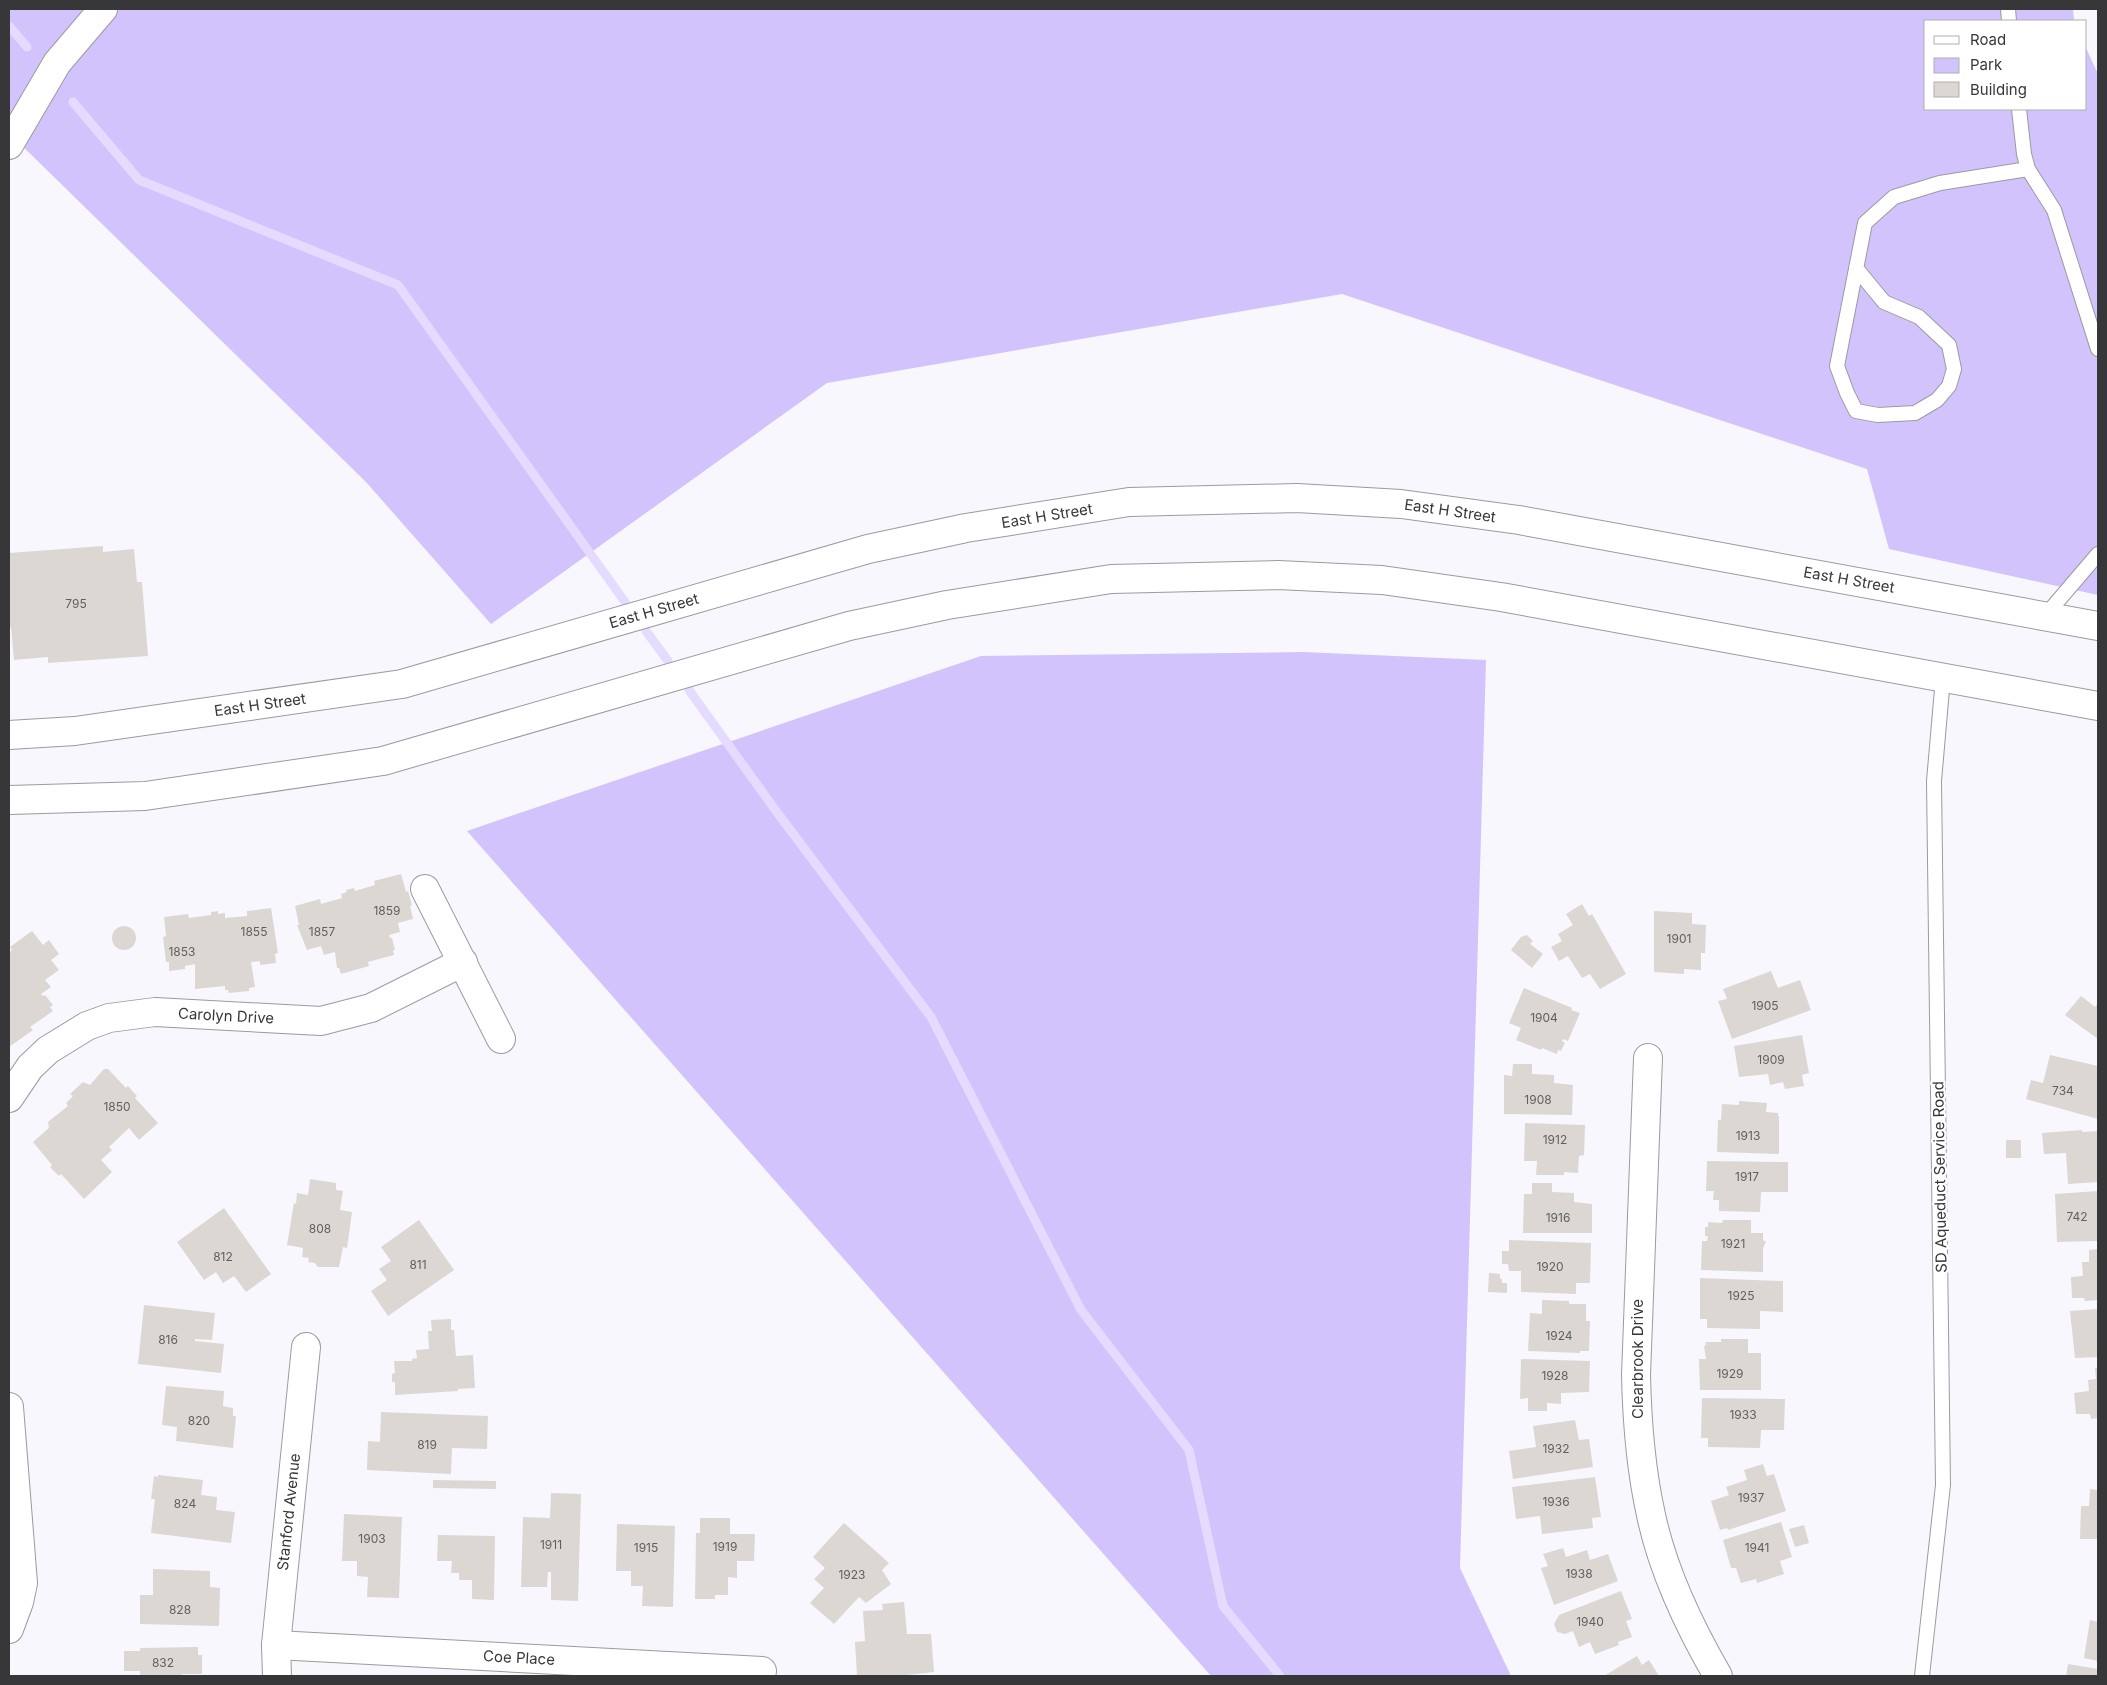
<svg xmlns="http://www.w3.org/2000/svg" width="2107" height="1685" font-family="Inter,sans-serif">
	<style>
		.green { fill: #d2c3fd }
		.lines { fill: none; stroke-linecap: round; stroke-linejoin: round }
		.stream { stroke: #e4dbfe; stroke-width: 9 }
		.building { fill: #dcd7d2 }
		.service-casing { stroke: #9c9aa0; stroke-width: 16 }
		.minor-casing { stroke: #9c9aa0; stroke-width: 30 }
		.secondary-casing { stroke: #9c9aa0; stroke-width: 30 }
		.primary-casing { stroke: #9c9aa0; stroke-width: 30 }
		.service { stroke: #fff; stroke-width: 14 }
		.minor { stroke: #fff; stroke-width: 28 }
		.secondary { stroke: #fff; stroke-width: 28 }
		.primary { stroke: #fff; stroke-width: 28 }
		.labels { text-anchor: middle; stroke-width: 4.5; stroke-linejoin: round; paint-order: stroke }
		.number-label { font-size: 12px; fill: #605f5f }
		.street-label { font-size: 15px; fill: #373739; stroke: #fff }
	</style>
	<rect width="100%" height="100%" fill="#f8f7fd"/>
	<g class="green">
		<polygon points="9,9 2073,9 2074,21 1926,21 1926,109 2086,109 2086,48 2098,74 2098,595 1889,549 1867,469 1342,294 827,383 491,624 366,482 9,133"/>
		<polygon points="1303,652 1486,660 1460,1568 1511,1676 1211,1676 467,831 981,656"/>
	</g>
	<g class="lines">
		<g class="stream">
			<polyline points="9,26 27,47"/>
			<polyline points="73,102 139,180 398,285 625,602"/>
			<polyline points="646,631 668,661"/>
			<polyline points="689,690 776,811 931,1017 1081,1310 1189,1450 1223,1606 1280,1676"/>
		</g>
	</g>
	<g class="building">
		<polygon points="103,546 103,552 134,549 137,582 142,582 148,656 48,663 48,657 14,660 11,627 9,627 9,553"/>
		<polygon points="401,874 406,892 408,891 412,905 410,906 413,919 398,923 400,932 389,935 390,938 392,938 395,950 393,950 394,955 368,962 369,966 341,974 339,968 337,968 335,952 324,955 321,946 307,950 297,925 299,925 295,906 320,899 321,904 342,898 341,894 347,892 346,890 354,888 355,891 375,885 374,881"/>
		<polygon points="1582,904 1589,916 1592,914 1626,974 1600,989 1590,974 1582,978 1568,956 1559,961 1551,947 1562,941 1558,934 1573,925 1566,914"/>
		<polygon points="271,908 278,953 275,954 276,963 260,965 260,961 251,962 255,987 249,988 249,991 229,993 228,990 225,990 225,986 195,989 195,964 185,966 185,969 169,971 169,962 166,962 163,937 166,936 164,917 188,914 189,918 211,915 211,912 218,911 218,914 225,913 225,918 247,916 247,911"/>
		<polygon points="1654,911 1692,913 1692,924 1706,925 1705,953 1701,953 1701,970 1684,969 1684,974 1654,972"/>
		<circle cx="124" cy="938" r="12"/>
		<polygon points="32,931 43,945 49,940 59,954 51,960 59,970 45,980 51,987 41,994 43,996 45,995 53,1005 50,1007 53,1011 30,1027 33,1030 9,1047 9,953 12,950 10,947"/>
		<polygon points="1527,935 1533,941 1530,944 1543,954 1532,968 1511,950 1521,937"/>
		<polygon points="1771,971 1778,988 1800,980 1811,1010 1732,1039 1718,1001 1727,999 1723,989"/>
		<polygon points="1524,988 1572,1008 1571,1010 1580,1013 1568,1041 1563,1039 1562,1041 1565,1043 1561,1051 1558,1050 1557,1054 1542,1048 1541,1050 1516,1040 1521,1028 1509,1023"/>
		<polygon points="2081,996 2095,1007 2098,1003 2098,1039 2065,1015"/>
		<polygon points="1802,1035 1809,1073 1802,1075 1804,1086 1785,1089 1783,1082 1770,1085 1768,1074 1739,1077 1734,1046"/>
		<polygon points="2050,1055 2098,1066 2098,1119 2026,1099 2031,1080 2043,1083"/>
		<polygon points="1513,1064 1532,1064 1532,1074 1554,1075 1554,1083 1573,1085 1572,1115 1504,1114 1504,1075 1512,1076"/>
		<polygon points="104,1069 108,1069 126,1088 128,1086 137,1096 135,1098 158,1123 139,1140 129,1128 109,1147 112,1150 101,1160 112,1172 84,1199 61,1174 59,1176 50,1167 52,1165 33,1142 49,1128 48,1122 68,1106 66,1103 73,1096 70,1094 83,1082 90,1085"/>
		<polygon points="1739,1101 1767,1103 1766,1112 1778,1113 1778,1116 1779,1116 1779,1154 1717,1152 1718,1120 1721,1120 1722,1104 1739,1105"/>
		<polygon points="1525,1123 1585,1125 1584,1155 1579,1156 1578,1173 1564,1172 1564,1175 1536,1175 1537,1161 1524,1161"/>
		<polygon points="2082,1130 2082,1132 2098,1131 2098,1182 2068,1184 2066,1153 2044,1154 2042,1133"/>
		<rect x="2006" y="1140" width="15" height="18"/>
		<polygon points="1707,1161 1788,1162 1788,1192 1761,1192 1760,1212 1719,1211 1719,1200 1713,1200 1714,1191 1706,1191"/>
		<polygon points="310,1179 336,1183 336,1190 343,1191 340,1210 352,1212 347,1248 343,1247 339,1267 318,1267 315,1263 308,1262 309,1258 302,1257 303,1248 287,1245 294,1203 296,1204 297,1193 308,1195"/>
		<polygon points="1532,1183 1552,1183 1552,1192 1574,1193 1574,1202 1592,1204 1592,1233 1523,1233 1524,1194 1532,1194"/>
		<polygon points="2098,1191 2098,1241 2057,1242 2055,1194"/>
		<polygon points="224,1208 271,1274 246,1292 234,1276 223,1283 216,1272 204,1280 177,1242"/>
		<polygon points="419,1220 454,1270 388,1316 371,1291 387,1280 379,1269 391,1261 381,1247"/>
		<polygon points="1723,1220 1751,1220 1751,1233 1763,1233 1763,1240 1766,1242 1763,1248 1763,1272 1701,1270 1702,1241 1707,1241 1708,1236 1705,1236 1705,1227 1708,1227 1708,1222 1722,1223"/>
		<polygon points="1509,1240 1591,1243 1590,1283 1576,1283 1576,1294 1521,1292 1521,1271 1509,1271 1508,1264 1502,1264 1502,1251 1509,1251"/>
		<polygon points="2098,1249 2098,1300 2085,1301 2084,1298 2072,1298 2071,1277 2083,1276 2082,1262 2089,1262 2089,1250"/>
		<polygon points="1489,1273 1500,1274 1500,1279 1502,1279 1502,1283 1507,1283 1507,1293 1488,1292"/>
		<polygon points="1700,1278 1783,1281 1783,1312 1760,1311 1760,1329 1707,1328 1707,1319 1700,1319"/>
		<polygon points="1542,1300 1569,1301 1569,1304 1586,1304 1586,1321 1590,1321 1589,1351 1580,1351 1580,1353 1528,1351 1530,1313 1542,1314"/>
		<polygon points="144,1305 215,1313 212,1340 195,1339 195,1341 224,1344 221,1373 138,1364"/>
		<polygon points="2098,1309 2098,1357 2075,1358 2070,1311"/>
		<polygon points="451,1319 451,1330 454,1330 456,1356 473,1355 475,1388 458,1389 458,1391 395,1395 395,1382 392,1382 392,1374 395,1373 394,1361 412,1361 412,1359 417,1358 416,1350 429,1349 428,1331 432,1331 431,1320"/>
		<polygon points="1721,1339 1748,1339 1748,1353 1761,1353 1761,1390 1700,1390 1699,1359 1706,1359 1704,1346 1705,1346 1706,1342 1721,1342"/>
		<polygon points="1521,1359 1590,1361 1589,1392 1561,1393 1561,1404 1547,1403 1547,1411 1528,1411 1528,1398 1520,1399"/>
		<polygon points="2095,1368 2098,1368 2098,1418 2091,1419 2090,1414 2076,1414 2074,1393 2089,1391 2088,1380 2096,1379"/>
		<polygon points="166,1386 224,1391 223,1406 233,1408 233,1416 236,1416 233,1448 176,1441 177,1427 162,1425"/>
		<polygon points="1702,1398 1785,1399 1784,1430 1761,1430 1760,1448 1708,1447 1708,1438 1701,1438"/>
		<polygon points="381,1412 488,1416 487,1449 452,1448 451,1474 367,1470 368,1441 380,1442"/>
		<polygon points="1575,1420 1579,1440 1589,1439 1593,1467 1513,1479 1509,1451 1536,1447 1533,1426"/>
		<polygon points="1763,1464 1767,1476 1774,1474 1786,1511 1728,1530 1727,1528 1720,1530 1711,1501 1729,1495 1726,1487 1747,1480 1744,1470"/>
		<polygon points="158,1475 203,1480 201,1495 217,1497 216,1510 235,1512 231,1543 151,1533 155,1499 151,1499 154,1476 158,1477"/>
		<polygon points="1595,1477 1601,1517 1592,1518 1593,1528 1542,1534 1540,1516 1516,1519 1512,1487"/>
		<polygon points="433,1480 496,1481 496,1489 433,1488"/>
		<polygon points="2090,1489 2098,1490 2098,1539 2080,1539 2081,1506 2089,1506"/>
		<polygon points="551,1493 581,1494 578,1601 551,1600 551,1572 548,1572 547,1587 521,1587 523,1517 550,1518"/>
		<polygon points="344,1514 402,1517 399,1598 367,1597 368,1577 357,1576 357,1561 342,1561"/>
		<polygon points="700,1518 730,1518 730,1534 755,1534 754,1561 737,1561 737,1578 728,1577 728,1595 715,1595 715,1599 695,1599 696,1533 700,1533"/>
		<polygon points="1781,1522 1792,1557 1780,1561 1784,1574 1757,1583 1756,1579 1741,1583 1736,1568 1731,1568 1723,1540"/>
		<polygon points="844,1523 889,1563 882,1570 891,1584 866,1603 859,1597 834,1624 810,1603 824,1588 814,1579 825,1568 813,1557"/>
		<polygon points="617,1524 675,1526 673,1607 642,1606 643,1586 631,1586 631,1571 616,1571"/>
		<polygon points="1804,1525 1809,1543 1795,1547 1789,1529"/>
		<polygon points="438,1535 495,1536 494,1600 472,1599 472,1580 459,1580 459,1573 451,1573 452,1561 437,1561"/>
		<polygon points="1563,1548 1566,1557 1587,1550 1590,1560 1608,1554 1618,1581 1554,1605 1541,1568 1548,1566 1543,1554"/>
		<polygon points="153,1569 210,1571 210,1587 220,1588 219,1626 140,1624 140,1595 153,1595"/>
		<polygon points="1621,1591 1632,1619 1626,1621 1632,1637 1618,1642 1619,1645 1595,1654 1590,1642 1579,1647 1573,1631 1565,1634 1557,1632 1554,1624 1559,1615"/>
		<polygon points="904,1602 907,1634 931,1634 934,1672 898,1676 857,1676 855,1642 865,1641 863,1611 883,1610 882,1604"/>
		<polygon points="2090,1620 2098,1622 2098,1661 2084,1658"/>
		<polygon points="198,1647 198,1655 202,1655 202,1674 182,1674 182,1676 140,1676 140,1671 124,1671 124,1651 140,1651 140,1648"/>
		<polygon points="1637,1656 1642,1665 1649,1660 1659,1676 1604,1676"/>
		<polygon points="2068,1664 2098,1669 2098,1676 2066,1676"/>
	</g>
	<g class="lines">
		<defs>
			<g id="service">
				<polyline points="2008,9 2009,21"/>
				<polyline points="2019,109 2024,154 2028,169"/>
				<polyline points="1856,268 1884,302 1919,317 1949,345 1954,369 1949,386 1937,400 1915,413 1878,415 1856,411 1847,393 1837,366 1865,223 1894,197 1940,183 2028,169 2054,210 2098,349"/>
				<polyline points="2045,616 2098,554"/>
				<polyline points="1922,1676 1943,1485 1934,781 1943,678"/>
			</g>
			<g id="minor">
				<polyline points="425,889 501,1039"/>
				<path d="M1648 1058 1636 1375C1637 1422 1641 1470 1651 1515 1663 1572 1689 1626 1718 1676"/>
				<polyline points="9,1098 30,1067 48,1050 87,1026 109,1018 155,1012 321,1021 371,1008 463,962"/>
				<polyline points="9,1407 23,1583 19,1602 9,1629"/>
				<polyline points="276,1645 762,1671"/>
				<polyline points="277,1676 276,1645 306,1347"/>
			</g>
			<polyline id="secondary" points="9,145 57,63 103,9"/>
			<g id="primary">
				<polyline points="9,735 75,731 402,684 868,549 966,528 1129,502 1297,498 1401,504 1519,520 2098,626"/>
				<polyline points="9,800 145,796 383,761 849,626 947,605 1111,579 1278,575 1382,580 1501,597 2098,706"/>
			</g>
		</defs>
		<use href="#service" class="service-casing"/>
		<use href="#minor" class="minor-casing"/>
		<use href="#secondary" class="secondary-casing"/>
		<use href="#primary" class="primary-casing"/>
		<use href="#service" class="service"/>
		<use href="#minor" class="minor"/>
		<use href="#secondary" class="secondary"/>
		<use href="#primary" class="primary"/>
	</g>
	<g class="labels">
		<g class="number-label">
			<text x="76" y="608">795</text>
			<text x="387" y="915">1859</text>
			<text x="254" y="936">1855</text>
			<text x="322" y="936">1857</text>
			<text x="1679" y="943">1901</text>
			<text x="182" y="956">1853</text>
			<text x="1765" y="1010">1905</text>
			<text x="1544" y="1022">1904</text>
			<text x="1771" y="1064">1909</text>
			<text x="2063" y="1095">734</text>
			<text x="1538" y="1104">1908</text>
			<text x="117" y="1111">1850</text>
			<text x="1748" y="1140">1913</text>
			<text x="1555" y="1144">1912</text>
			<text x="1747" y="1181">1917</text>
			<text x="2077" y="1221">742</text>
			<text x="1558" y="1222">1916</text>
			<text x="320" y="1233">808</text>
			<text x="1733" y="1248">1921</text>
			<text x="223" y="1261">812</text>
			<text x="418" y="1269">811</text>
			<text x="1550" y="1271">1920</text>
			<text x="1741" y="1300">1925</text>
			<text x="1559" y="1340">1924</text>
			<text x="168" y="1344">816</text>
			<text x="1730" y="1378">1929</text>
			<text x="1555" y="1380">1928</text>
			<text x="1743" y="1419">1933</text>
			<text x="199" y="1425">820</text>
			<text x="427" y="1449">819</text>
			<text x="1556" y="1453">1932</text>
			<text x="1751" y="1502">1937</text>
			<text x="1556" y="1506">1936</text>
			<text x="185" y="1508">824</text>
			<text x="372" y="1543">1903</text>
			<text x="551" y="1549">1911</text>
			<text x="725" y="1551">1919</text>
			<text x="646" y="1552">1915</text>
			<text x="1757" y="1552">1941</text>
			<text x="1579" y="1578">1938</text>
			<text x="852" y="1579">1923</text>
			<text x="180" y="1614">828</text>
			<text x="1590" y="1626">1940</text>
			<text x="163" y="1667">832</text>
		</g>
		<g class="street-label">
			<text transform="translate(1450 511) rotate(8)" y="5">East H Street</text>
			<text transform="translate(1047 516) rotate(-9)" y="5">East H Street</text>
			<text transform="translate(1849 580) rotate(10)" y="5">East H Street</text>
			<text transform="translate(654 611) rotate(-16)" y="5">East H Street</text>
			<text transform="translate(260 705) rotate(-8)" y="5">East H Street</text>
			<text transform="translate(226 1016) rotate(3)" y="5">Carolyn Drive</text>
			<text transform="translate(1940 1177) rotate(-91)" y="5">SD Aqueduct Service Road</text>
			<text transform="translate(1638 1359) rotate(-90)" y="5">Clearbrook Drive</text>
			<text transform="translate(289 1512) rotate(-84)" y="5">Stanford Avenue</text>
			<text transform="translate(519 1658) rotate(3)" y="5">Coe Place</text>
		</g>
	</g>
	<rect width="2107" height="1685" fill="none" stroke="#373739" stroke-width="20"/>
	<rect x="1924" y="20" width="162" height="90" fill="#ffffff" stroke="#afafb0"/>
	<rect x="1934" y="36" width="25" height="8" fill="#ffffff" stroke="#afafb0"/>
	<text x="1970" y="45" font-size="15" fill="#373739">Road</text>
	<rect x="1934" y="58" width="25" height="15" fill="#d2c3fd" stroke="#afafb0"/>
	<text x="1970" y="70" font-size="15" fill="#373739">Park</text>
	<rect x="1934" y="82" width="25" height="15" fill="#dcd7d2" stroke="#afafb0"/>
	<text x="1970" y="95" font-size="15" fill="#373739">Building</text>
</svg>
